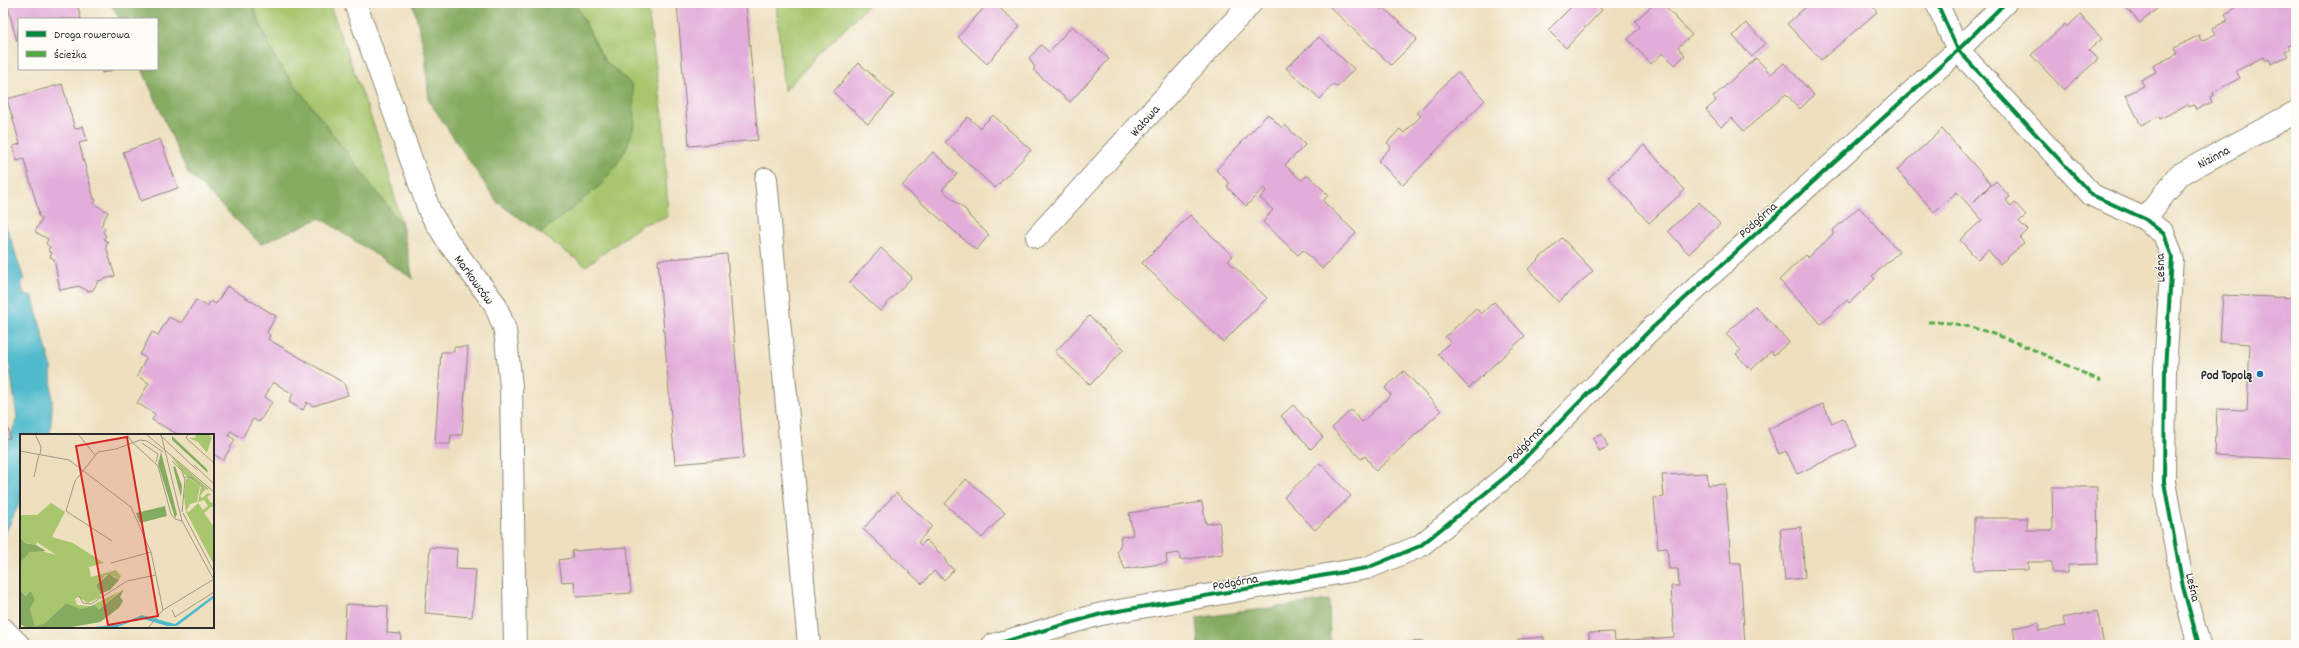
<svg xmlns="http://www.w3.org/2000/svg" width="2299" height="648" font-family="Dekko,sans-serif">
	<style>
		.green { fill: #a7c66e; stroke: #69784c }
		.forest { fill: #85ab61; stroke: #586b46 }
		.water { fill: #4fbacb; stroke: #3d727b }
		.building { fill: #e3adda }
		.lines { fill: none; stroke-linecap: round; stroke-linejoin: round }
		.minor-casing { stroke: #8c8675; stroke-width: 24 }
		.minor { stroke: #fff; stroke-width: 22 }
		.quiet { stroke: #54ab44; stroke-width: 3; stroke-dasharray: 6 3; stroke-linecap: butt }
		.cycleway-casing { stroke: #fdfcf7; stroke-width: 6 }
		.cycleway { stroke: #00873e; stroke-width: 4 }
		.poi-dot { fill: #1f6fb2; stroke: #fdfcf7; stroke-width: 1.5 }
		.labels { text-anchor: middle; stroke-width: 3; stroke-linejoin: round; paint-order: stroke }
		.street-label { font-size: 13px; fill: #2b2b2b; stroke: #fdfcf7 }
		.poi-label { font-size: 13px; font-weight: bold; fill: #2b2b2b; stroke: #fdfcf7; text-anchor: end }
		.inset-road { fill: none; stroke: #a09884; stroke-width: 1 }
		.view { fill: #d62828; fill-opacity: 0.15; stroke: #d62828; stroke-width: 2 }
		.inset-edge { fill: none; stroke: #2b2b2b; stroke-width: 2 }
	</style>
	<rect width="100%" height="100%" fill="#fdfcf7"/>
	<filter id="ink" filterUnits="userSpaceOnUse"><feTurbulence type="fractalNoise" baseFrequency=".025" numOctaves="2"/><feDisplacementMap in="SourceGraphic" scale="8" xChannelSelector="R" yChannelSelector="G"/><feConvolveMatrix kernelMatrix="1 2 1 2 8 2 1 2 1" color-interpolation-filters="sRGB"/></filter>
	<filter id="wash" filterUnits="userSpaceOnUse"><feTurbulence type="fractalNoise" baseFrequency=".012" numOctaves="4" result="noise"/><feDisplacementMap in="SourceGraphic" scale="16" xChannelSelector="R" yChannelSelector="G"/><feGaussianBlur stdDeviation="0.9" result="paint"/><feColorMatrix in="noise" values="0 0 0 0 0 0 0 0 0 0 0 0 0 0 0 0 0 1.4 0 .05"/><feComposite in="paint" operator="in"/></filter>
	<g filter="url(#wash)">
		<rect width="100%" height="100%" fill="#eee0bf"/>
		<g class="green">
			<polygon points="251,3 329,3 381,145 402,225 276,60"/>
			<polygon points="575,3 647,3 663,117 668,217 643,224 586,266 540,233 602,184 632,85 604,60"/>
			<polygon points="776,3 870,3 784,91"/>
		</g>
		<g class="forest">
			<polygon points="110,3 251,3 276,60 402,225 413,279 320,218 261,244 188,173 142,69 157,69 157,19 120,19"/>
			<path d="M413 3H575L604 60 632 85C633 97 636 113 634 124 624 176 578 203 540 233L497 202 429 101 425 53Z"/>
			<polygon points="1329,600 1330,645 1199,645 1197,618"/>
		</g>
		<polygon class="water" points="3,222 5,222 24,280 21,282 24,296 32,295 51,366 52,408 50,435 21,435 21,500 3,538 3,458 17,418 10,367 3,340"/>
		<g id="blocks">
			<g class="building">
				<polygon points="7,3 77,3 81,19 19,19 17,42"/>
				<polygon points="677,3 746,3 758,140 689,146"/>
				<polygon points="988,3 994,3 1020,26 987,64 958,37"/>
				<polygon points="1332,3 1379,3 1377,5 1382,10 1384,8 1417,39 1391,65 1329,6"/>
				<polygon points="1575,3 1595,3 1602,10 1566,48 1548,30"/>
				<polygon points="1655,3 1662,3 1692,35 1678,47 1685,55 1675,65 1663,53 1651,64 1628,39 1640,27 1635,21"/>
				<polygon points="1810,3 1869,3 1877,12 1821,60 1787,24"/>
				<polygon points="2122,3 2164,3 2140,23"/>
				<polygon points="2245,3 2296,3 2296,43 2288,46 2290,49 2285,51 2288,56 2271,64 2269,59 2265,61 2263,57 2236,71 2240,78 2213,92 2214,95 2210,97 2212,102 2196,110 2194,105 2189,107 2188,104 2160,119 2159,116 2141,125 2126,95 2144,86 2141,80 2156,72 2153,66 2177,54 2174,48 2199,35 2201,41 2216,34 2213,28 2228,20 2225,14"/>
				<polygon points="2080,15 2102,39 2089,50 2098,59 2064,90 2031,55 2065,24 2067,27"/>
				<polygon points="1746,23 1765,43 1752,57 1733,36"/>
				<polygon points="1072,26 1109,59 1070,102 1033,70 1035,68 1029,58 1041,45 1049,52"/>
				<polygon points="1319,37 1354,69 1337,87 1333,84 1320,99 1286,68"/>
				<polygon points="1756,58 1771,74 1784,63 1814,95 1800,109 1786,94 1744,131 1732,118 1721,127 1706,110 1716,101 1713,97"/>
				<polygon points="859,63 894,95 868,124 833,92"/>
				<polygon points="101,69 111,69 111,71 102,73"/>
				<polygon points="1457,72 1485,100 1403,185 1378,161 1391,147 1387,143 1400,129 1404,133 1421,116 1417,113"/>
				<polygon points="62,84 75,129 83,126 87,141 79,143 94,199 96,200 94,204 108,212 101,226 105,228 103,233 106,235 104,239 108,242 106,246 115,276 98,281 93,290 88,291 79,286 60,290 54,259 50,257 52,253 48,251 50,247 46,244 48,239 35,232 42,218 38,216 39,213 24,159 17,161 13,146 20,144 7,99"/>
				<polygon points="1268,114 1282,128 1285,125 1305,145 1285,165 1301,180 1308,175 1328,195 1323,201 1356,233 1322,269 1303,250 1298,255 1263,222 1273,210 1260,198 1266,191 1264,188 1246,206 1227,187 1229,183 1216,170"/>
				<polygon points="993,115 1031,150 995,188 945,142 968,117 980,128"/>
				<polygon points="1942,129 1991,184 1972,203 1996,181 2010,197 2006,200 2011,207 2015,203 2026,215 2019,222 2028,230 2020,238 2024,243 2000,264 1988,250 1978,260 1960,240 1982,220 1957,192 1934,212 1897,170"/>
				<polygon points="160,139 178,188 141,201 123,152"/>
				<polygon points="1644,145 1685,190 1649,223 1608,177"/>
				<polygon points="933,152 957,174 942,190 966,210 970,217 989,235 976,250 902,186"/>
				<polygon points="1699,202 1720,224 1689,254 1668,231"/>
				<polygon points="1859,207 1899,252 1872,276 1875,279 1849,303 1847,300 1821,324 1779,280 1805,255 1808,258 1834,233 1832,231"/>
				<polygon points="1190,215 1233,256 1228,261 1267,298 1223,342 1142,263"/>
				<polygon points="1562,238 1593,271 1558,302 1528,269"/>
				<polygon points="881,248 912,277 880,311 849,283"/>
				<polygon points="727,254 744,458 675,464 658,260"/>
				<polygon points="227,286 276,316 267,332 270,335 268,339 344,383 348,395 313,406 307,402 303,410 289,402 293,394 273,382 265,397 272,402 259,422 253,419 242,438 231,431 228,435 235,440 223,460 213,454 213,435 179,435 152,420 155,414 137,403 149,383 137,376 146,358 140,355 152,332 158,335 169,317 181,323 196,300 207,306 211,301 216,304"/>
				<polygon points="2223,295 2296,298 2296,459 2215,456 2217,409 2247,410 2250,344 2220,342"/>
				<polygon points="1494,302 1525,336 1469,388 1438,354 1450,342 1445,337 1476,308 1481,314"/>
				<polygon points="1755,306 1789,342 1774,355 1771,351 1751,370 1736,354 1741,350 1726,334"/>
				<polygon points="1089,316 1124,349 1090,385 1055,352"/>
				<polygon points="454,347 468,347 462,435 451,435 450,444 435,444 441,352 454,352"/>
				<polygon points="1404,371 1441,411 1376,471 1365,456 1361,459 1332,428 1351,410 1362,422 1391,395 1385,388"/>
				<polygon points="3,404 10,438 3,439"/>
				<polygon points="1823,404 1832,423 1843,418 1857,446 1797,474 1786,451 1779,454 1768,429"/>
				<polygon points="1293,405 1323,437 1311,449 1281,416"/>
				<polygon points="1602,434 1608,447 1599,451 1593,438"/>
				<polygon points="1320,463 1351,496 1315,530 1284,497"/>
				<polygon points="1707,473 1708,485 1725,484 1731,563 1740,563 1745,645 1576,645 1589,643 1589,633 1614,632 1615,641 1674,637 1671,586 1679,586 1678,569 1669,569 1667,548 1658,549 1654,498 1664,497 1662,475"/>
				<polygon points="966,479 1005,513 982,538 945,504"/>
				<polygon points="2052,487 2097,487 2098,564 2068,565 2068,573 2052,573 2052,562 2028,562 2028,570 1974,571 1974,518 2027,518 2027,530 2053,530"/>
				<polygon points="896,493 932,526 918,542 921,545 926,540 944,557 947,564 954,570 944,580 934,571 922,584 863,529"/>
				<polygon points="1202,502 1206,524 1219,522 1223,554 1180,560 1179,553 1166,555 1167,563 1125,569 1117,552 1121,543 1120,537 1133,535 1129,513"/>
				<polygon points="1801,527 1805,578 1785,580 1780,529"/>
				<polygon points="430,547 457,549 456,569 476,570 472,617 425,613"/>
				<polygon points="627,547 631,593 576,597 574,581 562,582 559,560 573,558 572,551"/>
				<polygon points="346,604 388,606 387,633 401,634 400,645 344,645"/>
				<polygon points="2097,611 2104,645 2016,645 2013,628 2038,623 2039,631 2065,626 2063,618"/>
				<polygon points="1544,637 1544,645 1518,645 1518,639"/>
				<polygon points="1423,641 1423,645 1395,645 1395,643"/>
			</g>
		</g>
	</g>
	<g filter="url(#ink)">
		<use href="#blocks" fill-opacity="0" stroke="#8c8675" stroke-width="1"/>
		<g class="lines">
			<defs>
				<g id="minor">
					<polyline points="355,3 430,212 449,243 495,304 505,330 511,386 515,645"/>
					<polyline points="1937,3 1958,50 2092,195 2145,219 2164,234 2172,257 2165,370 2164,482 2183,587 2199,645"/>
					<polyline points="766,179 809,645"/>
					<polyline points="2145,219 2179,175 2296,112"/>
					<polyline points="1037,237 1251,3"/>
					<polyline points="3,629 19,645"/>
					<polyline points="993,645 1101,614 1367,568 1420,546 1509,474 1649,331 1958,50 2005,3"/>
				</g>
			</defs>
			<use href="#minor" class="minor-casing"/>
			<use href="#minor" class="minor"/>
			<g class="quiet">
				<path d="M1928 322C1982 320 2051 359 2101 381"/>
				<polyline points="2294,645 2296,644"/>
			</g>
			<defs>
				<g id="cycleway">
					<polyline points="1937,3 1958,50 2092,195 2145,219 2164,234 2172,257 2165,370 2164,482 2183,587 2199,645"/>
					<polyline points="993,645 1101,614 1367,568 1420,546 1509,474 1649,331 1958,50 2005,3"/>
				</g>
			</defs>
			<use href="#cycleway" class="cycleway-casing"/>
			<use href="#cycleway" class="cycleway"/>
		</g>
	</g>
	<circle class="poi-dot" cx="2260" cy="374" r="4"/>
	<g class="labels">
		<g class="street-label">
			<text transform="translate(1144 120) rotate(-48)" y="5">Wałowa</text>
			<text transform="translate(2213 156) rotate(-28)" y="5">Nizinna</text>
			<text transform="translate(1757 219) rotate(-42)" y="5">Podgórna</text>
			<text transform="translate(2159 268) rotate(-92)" y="5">Leśna</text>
			<text transform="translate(475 279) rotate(54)" y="5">Markowców</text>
			<text transform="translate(1524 444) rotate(-46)" y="5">Podgórna</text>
			<text transform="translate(1235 581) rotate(-10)" y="5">Podgórna</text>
			<text transform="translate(2194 587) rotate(77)" y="5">Leśna</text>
		</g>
		<g class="poi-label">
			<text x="2252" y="379">Pod Topolą</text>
		</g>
	</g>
	<g transform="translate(20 434)">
		<rect width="194" height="194" fill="#eee0bf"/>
		<path d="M176 0H188L192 3 187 19 178 8 169 4H175ZM150 21 189 55 187 56 165 41ZM169 44 180 52 177 68 170 70 166 77 169 78 178 69 183 76 188 72 184 66 178 68 181 53 185 56 180 62 182 64 188 59 191 60 187 63 191 69 194 68V73H191L184 79 194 93V131L166 78 164 62 166 45ZM31 69 45 78 32 103 53 109 84 129 69 133 71 143 96 136 101 142 99 146 94 142 86 141 76 151 81 163 68 169 58 163 55 165 57 171 71 172 100 157 79 175 74 171 61 175 46 169 25 189 15 192 10 175 15 166 11 157 7 162 0 156V129L10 118 18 116 36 121 17 108 16 111 2 108 0 104V81H17Z" fill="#a7c66e"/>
		<path d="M152 2 187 35 188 39 152 6ZM141 18 157 80 155 84 138 30ZM155 32 162 52 161 63 153 33ZM145 72 147 82 120 89 116 79ZM0 104 5 109 16 111 26 117 10 118 0 129ZM89 140 99 146 90 156 80 160 76 151ZM104 155 100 163 103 167 99 174 80 188 46 194H7L0 190V156L6 162 11 157 15 166 10 175 15 192 25 189 46 169 61 175 74 171 79 175Z" fill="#85ab61"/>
		<path d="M194 161V164L157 192H147L120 184 95 194H65L101 190 122 181 155 190Z" fill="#4fbacb"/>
		<path class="inset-road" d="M15 0 21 13 20 20M58 0 75 21M107 0 112 8 138 32 151 80 155 85 162 87M126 0 194 58M139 0 177 36M141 0 162 87 194 146M168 0 166 4 194 29M122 9 138 20 136 28M0 17 49 26 111 73 131 118 143 176M152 27 162 37 165 46 162 78M174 31 194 50M14 43 19 20M165 43 172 44 185 56M163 79 194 138M92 107 46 77 55 47 78 18 96 15 120 6 127 7 143 18M91 129 131 118M59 162 63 169 71 170 107 147 136 141M152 176 155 183 194 158M128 194 143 176 194 145"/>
		<path class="view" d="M107 3 138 182 88 191 56 12Z"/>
		<rect width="194" height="194" class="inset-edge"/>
	</g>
	<rect width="2299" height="648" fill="none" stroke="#fdfcf7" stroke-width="16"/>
	<rect x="18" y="18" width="140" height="52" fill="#fdfcf7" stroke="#a9a8a5"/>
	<rect x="26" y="31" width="20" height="6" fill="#00873e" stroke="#a9a8a5"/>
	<text x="54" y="38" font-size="12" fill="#2b2b2b">Droga rowerowa</text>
	<rect x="26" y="51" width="20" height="6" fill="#54ab44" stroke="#a9a8a5"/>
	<text x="54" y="58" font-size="12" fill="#2b2b2b">Ścieżka</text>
</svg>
